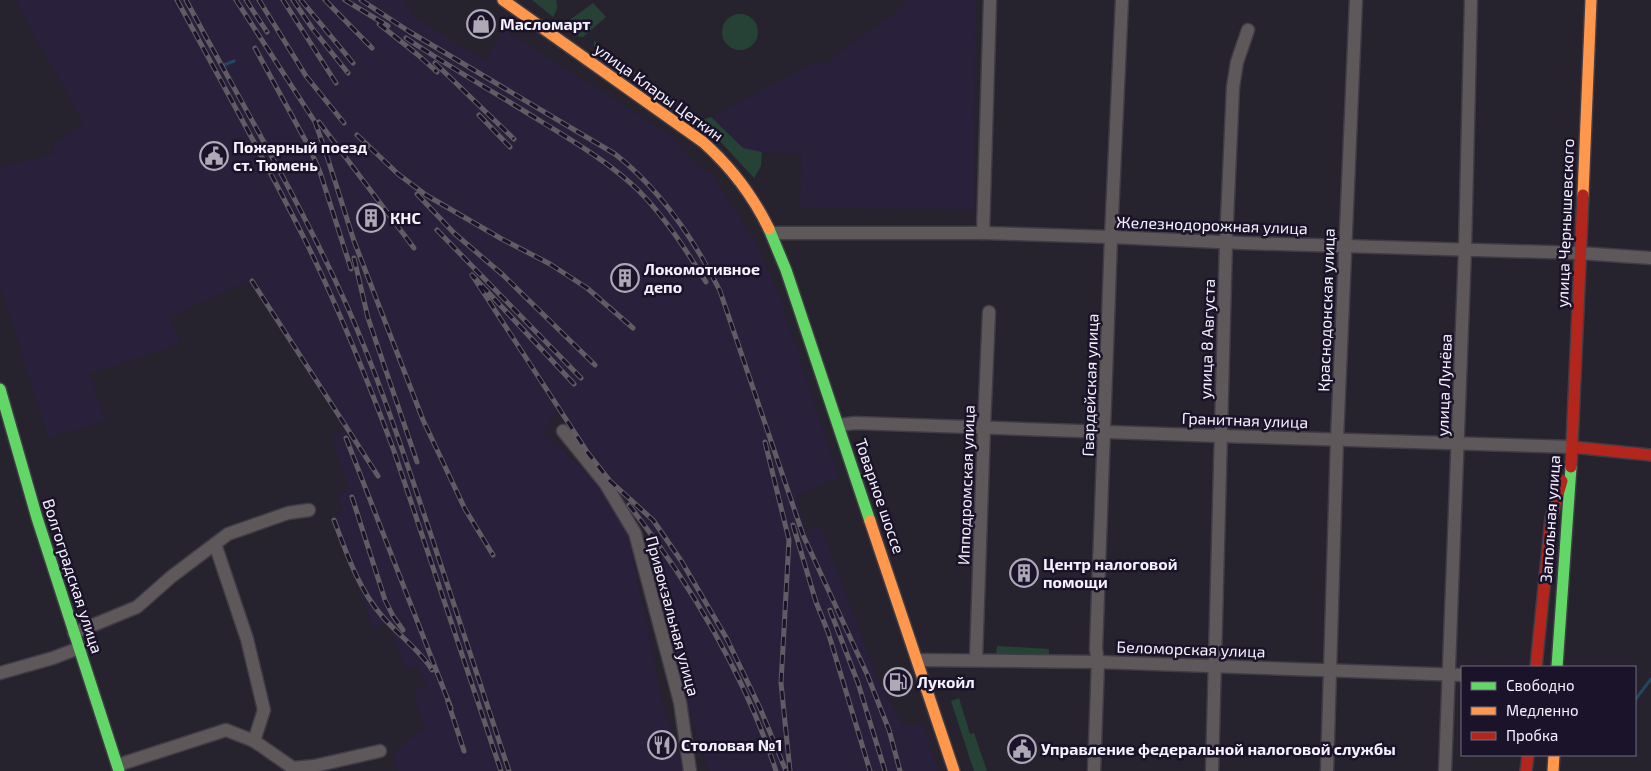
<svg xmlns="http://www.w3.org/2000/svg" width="1651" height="771" font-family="'Exo 2',sans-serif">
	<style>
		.built { fill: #29213b }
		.green { fill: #264236 }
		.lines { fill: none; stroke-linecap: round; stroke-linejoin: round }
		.stream { stroke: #234661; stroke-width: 3 }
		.street-casing { stroke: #403c46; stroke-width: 15 }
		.fast-casing { stroke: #403c46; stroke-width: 14 }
		.slow-casing { stroke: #403c46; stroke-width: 14 }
		.jam-casing { stroke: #403c46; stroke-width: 14 }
		.street { stroke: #5f585a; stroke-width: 12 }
		.fast { stroke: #63d668; stroke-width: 11 }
		.slow { stroke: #ff974d; stroke-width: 11 }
		.jam { stroke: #b3261e; stroke-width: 11 }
		.rail-casing { stroke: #615c63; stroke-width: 5 }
		.rail { stroke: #1b1329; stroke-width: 3; stroke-dasharray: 9; stroke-linecap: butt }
		.labels { text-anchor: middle; stroke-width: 5; stroke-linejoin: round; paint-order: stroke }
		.poi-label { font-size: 16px; font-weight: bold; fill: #f5f2ff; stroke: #1b1329; text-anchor: start }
		.street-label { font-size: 16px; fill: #f5f2ff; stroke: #1b1329 }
	</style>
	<rect width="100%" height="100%" fill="#26222e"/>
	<g class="built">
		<polygon points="15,0 403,0 416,18 486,61 503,29 669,134 699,166 711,173 755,242 777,289 839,478 797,495 806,531 821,526 878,681 904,726 923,726 938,771 709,771 681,685 649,567 665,556 559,406 543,433 572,459 595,482 628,534 664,709 685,771 398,771 392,755 425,727 413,691 426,686 418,665 405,670 388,623 374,629 331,516 343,512 337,495 349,490 331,436 344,430 254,278 170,317 180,343 90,373 105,421 48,438 0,285 0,167 52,154 55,143 83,123"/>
		<polygon points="908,0 975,0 974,209 800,208 802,153 762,152 743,148 711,117 817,61 821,66 889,17"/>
	</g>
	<g class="green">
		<path d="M532 0H556C558 7 557 10 553 17Z"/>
		<path d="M593 3 606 17 583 37C575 37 567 30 567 22Z"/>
		<circle cx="740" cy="32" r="18"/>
		<polygon points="594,41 678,103 675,105 594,46"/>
		<polygon points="692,114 702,120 711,117 743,148 762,152 761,166 754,178 719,140 691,118"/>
		<polygon points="997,646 1049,649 1049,656 996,655"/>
		<polygon points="959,698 970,734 974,733 987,771 974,771 951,701"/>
	</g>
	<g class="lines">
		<g class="stream">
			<polyline points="224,65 234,61"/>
			<polyline points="1635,700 1651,679"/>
		</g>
		<defs>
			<g id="street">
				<polyline points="772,233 983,233 1111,237 1242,243 1579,253 1651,258"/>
				<polyline points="983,233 990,0"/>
				<polyline points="839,425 855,423 1221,436 1572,447"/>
				<polyline points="563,431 605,483 635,533 680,702 690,771"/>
				<polyline points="215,544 247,639 264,710 254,741"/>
				<polyline points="74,633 137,607 171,577 228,534 288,513 309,510"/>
				<polyline points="976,659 984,427 989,312"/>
				<polyline points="918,660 1098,662 1462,675"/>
				<polyline points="0,673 53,658 79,648"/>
				<polyline points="118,765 226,730 254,741 293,768 314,766 380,751"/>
				<polyline points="1094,771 1098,662 1096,649 1111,237 1122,0"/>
				<polyline points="1212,771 1226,242 1233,87 1237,62 1248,30"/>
				<polyline points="1327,771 1337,439 1356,0"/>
				<polyline points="1445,771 1465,249 1471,0"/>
			</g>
			<g id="fast">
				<polyline points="769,229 786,270 870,521"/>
				<polyline points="0,389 37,518 119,771"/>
				<polyline points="1557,667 1571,467"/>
			</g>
			<g id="slow">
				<path d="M503 0 703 142C731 167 753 196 769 229"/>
				<polyline points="1583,195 1591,0"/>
				<polyline points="870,521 954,771"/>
				<polyline points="1553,771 1554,755"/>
			</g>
			<g id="jam">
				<polyline points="1572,447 1651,455"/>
				<polyline points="1571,467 1583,195"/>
				<polyline points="1536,667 1551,518 1562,481"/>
				<polyline points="1526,771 1528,755"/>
			</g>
		</defs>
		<use href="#street" class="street-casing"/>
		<use href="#fast" class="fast-casing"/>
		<use href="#slow" class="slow-casing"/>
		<use href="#jam" class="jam-casing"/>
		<use href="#street" class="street"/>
		<use href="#fast" class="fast"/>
		<use href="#slow" class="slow"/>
		<use href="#jam" class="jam"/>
		<defs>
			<g id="rail">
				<path d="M177 0C221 81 266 162 307 244 340 311 368 381 394 451L501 771"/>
				<path d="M186 0C240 101 300 201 347 306 380 380 405 458 431 535 457 614 483 692 509 771"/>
				<polyline points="236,0 315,122 325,150 354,241 423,420 465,509 493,555"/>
				<polyline points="246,0 267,32"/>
				<polyline points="259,0 306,76 344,123"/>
				<polyline points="283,0 336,83"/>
				<polyline points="293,0 312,28 348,73"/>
				<polyline points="301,0 353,63"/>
				<polyline points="325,0 372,48"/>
				<polyline points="345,0 388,26"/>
				<path d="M361 0 410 32 615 154C661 190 694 239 720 291L803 535 867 674 889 730 900 771"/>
				<polyline points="379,24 418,55 437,72"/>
				<path d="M406 38C451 68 497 94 542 122 576 143 610 163 638 190 665 217 686 250 706 282"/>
				<polyline points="255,48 309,147 320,172 351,269"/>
				<polyline points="435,63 514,139"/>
				<polyline points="479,115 510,147"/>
				<polyline points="319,122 414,248"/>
				<polyline points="357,135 398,174 426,195 500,238 550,264 587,288 633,328"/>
				<polyline points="417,194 454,233 503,275 595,365"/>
				<polyline points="437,230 581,378"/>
				<polyline points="354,258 368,318 417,462"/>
				<polyline points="252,281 378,476"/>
				<polyline points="574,384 472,275 588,453 610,481 653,520 682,562 727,639 760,708 786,771"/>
				<polyline points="346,438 451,708"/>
				<polyline points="765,442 789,540 781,683 790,771"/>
				<polyline points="352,497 385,600 393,616 403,630"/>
				<path d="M629 505C690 583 746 677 776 771"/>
				<path d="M334 520C347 554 358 588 382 616 397 634 421 651 432 670"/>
				<polyline points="793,525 816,602 828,632 870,771"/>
				<polyline points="830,610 858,683 885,771"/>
				<polyline points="448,702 464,751"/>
			</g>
		</defs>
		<use href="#rail" class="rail-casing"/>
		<use href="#rail" class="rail"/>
	</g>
	<defs>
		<symbol id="shop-ring" viewBox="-11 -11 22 22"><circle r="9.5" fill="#1b1329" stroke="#ada9b6" stroke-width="1.5"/><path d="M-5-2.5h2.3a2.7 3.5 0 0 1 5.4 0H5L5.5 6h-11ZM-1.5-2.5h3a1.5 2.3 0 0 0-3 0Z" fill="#ada9b6"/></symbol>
		<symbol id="civic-ring" viewBox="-11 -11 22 22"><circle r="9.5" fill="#1b1329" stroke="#ada9b6" stroke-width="1.5"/><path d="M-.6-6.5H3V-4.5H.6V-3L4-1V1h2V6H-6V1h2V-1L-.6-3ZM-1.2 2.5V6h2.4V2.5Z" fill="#ada9b6"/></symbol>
		<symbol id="building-ring" viewBox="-11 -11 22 22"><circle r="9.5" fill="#1b1329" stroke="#ada9b6" stroke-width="1.5"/><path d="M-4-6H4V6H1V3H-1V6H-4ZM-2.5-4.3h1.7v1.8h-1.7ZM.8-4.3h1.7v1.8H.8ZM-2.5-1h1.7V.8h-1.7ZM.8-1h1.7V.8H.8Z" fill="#ada9b6"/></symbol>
		<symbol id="fuel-ring" viewBox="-11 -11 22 22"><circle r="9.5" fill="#1b1329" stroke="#ada9b6" stroke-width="1.5"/><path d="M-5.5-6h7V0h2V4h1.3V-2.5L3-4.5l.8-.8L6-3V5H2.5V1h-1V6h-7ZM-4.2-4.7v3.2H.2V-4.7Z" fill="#ada9b6"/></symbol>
		<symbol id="restaurant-ring" viewBox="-11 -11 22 22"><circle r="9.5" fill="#1b1329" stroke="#ada9b6" stroke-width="1.5"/><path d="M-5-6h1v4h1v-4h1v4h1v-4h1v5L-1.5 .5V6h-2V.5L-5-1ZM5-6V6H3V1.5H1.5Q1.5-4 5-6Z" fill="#ada9b6"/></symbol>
	</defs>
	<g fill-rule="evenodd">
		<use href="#shop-ring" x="465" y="8" width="32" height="32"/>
		<use href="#civic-ring" x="198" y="140" width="32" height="32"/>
		<use href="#building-ring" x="355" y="202" width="32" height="32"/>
		<use href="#building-ring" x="609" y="262" width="32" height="32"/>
		<use href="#building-ring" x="1008" y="557" width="32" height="32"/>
		<use href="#fuel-ring" x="882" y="666" width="32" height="32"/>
		<use href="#restaurant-ring" x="646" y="729" width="32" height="32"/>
		<use href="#civic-ring" x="1006" y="733" width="32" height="32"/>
	</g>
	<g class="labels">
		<g class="poi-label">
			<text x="500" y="30">Масломарт</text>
			<text x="233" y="153">Пожарный поезд<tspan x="233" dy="18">ст. Тюмень</tspan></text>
			<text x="390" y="224">КНС</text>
			<text x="644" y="275">Локомотивное<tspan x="644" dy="18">депо</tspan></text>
			<text x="1043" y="570">Центр налоговой<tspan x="1043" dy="18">помощи</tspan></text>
			<text x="917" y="688">Лукойл</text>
			<text x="681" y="751">Столовая №1</text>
			<text x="1041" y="755">Управление федеральной налоговой службы</text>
		</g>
		<g class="street-label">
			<text transform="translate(659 92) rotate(36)" y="6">улица Клары Цеткин</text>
			<text transform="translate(1565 223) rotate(-88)" y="6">улица Чернышевского</text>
			<text transform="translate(1212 225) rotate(2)" y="6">Железнодорожная улица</text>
			<text transform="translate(1326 310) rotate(-88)" y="6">Краснодонская улица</text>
			<text transform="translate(1207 339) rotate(-88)" y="6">улица 8 Августа</text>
			<text transform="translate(1090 385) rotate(-88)" y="6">Гвардейская улица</text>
			<text transform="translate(1444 385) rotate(-88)" y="6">улица Лунёва</text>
			<text transform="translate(1245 420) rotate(2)" y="6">Гранитная улица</text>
			<text transform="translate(966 485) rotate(-88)" y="6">Ипподромская улица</text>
			<text transform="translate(880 496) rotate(71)" y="6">Товарное шоссе</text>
			<text transform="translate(1550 519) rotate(-86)" y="6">Запольная улица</text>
			<text transform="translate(73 576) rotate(72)" y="6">Волгоградская улица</text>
			<text transform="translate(673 616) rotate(75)" y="6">Привокзальная улица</text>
			<text transform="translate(1191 649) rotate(2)" y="6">Беломорская улица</text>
		</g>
	</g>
	<rect x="1461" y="666" width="175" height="90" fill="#1b1329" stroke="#726c7f"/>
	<rect x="1471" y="682" width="25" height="8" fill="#63d668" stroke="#726c7f"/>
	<text x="1506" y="691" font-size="15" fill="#f5f2ff">Свободно</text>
	<rect x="1471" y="707" width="25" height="8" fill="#ff974d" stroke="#726c7f"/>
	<text x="1506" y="716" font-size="15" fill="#f5f2ff">Медленно</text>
	<rect x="1471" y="732" width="25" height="8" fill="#b3261e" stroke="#726c7f"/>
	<text x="1506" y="741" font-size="15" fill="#f5f2ff">Пробка</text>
</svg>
